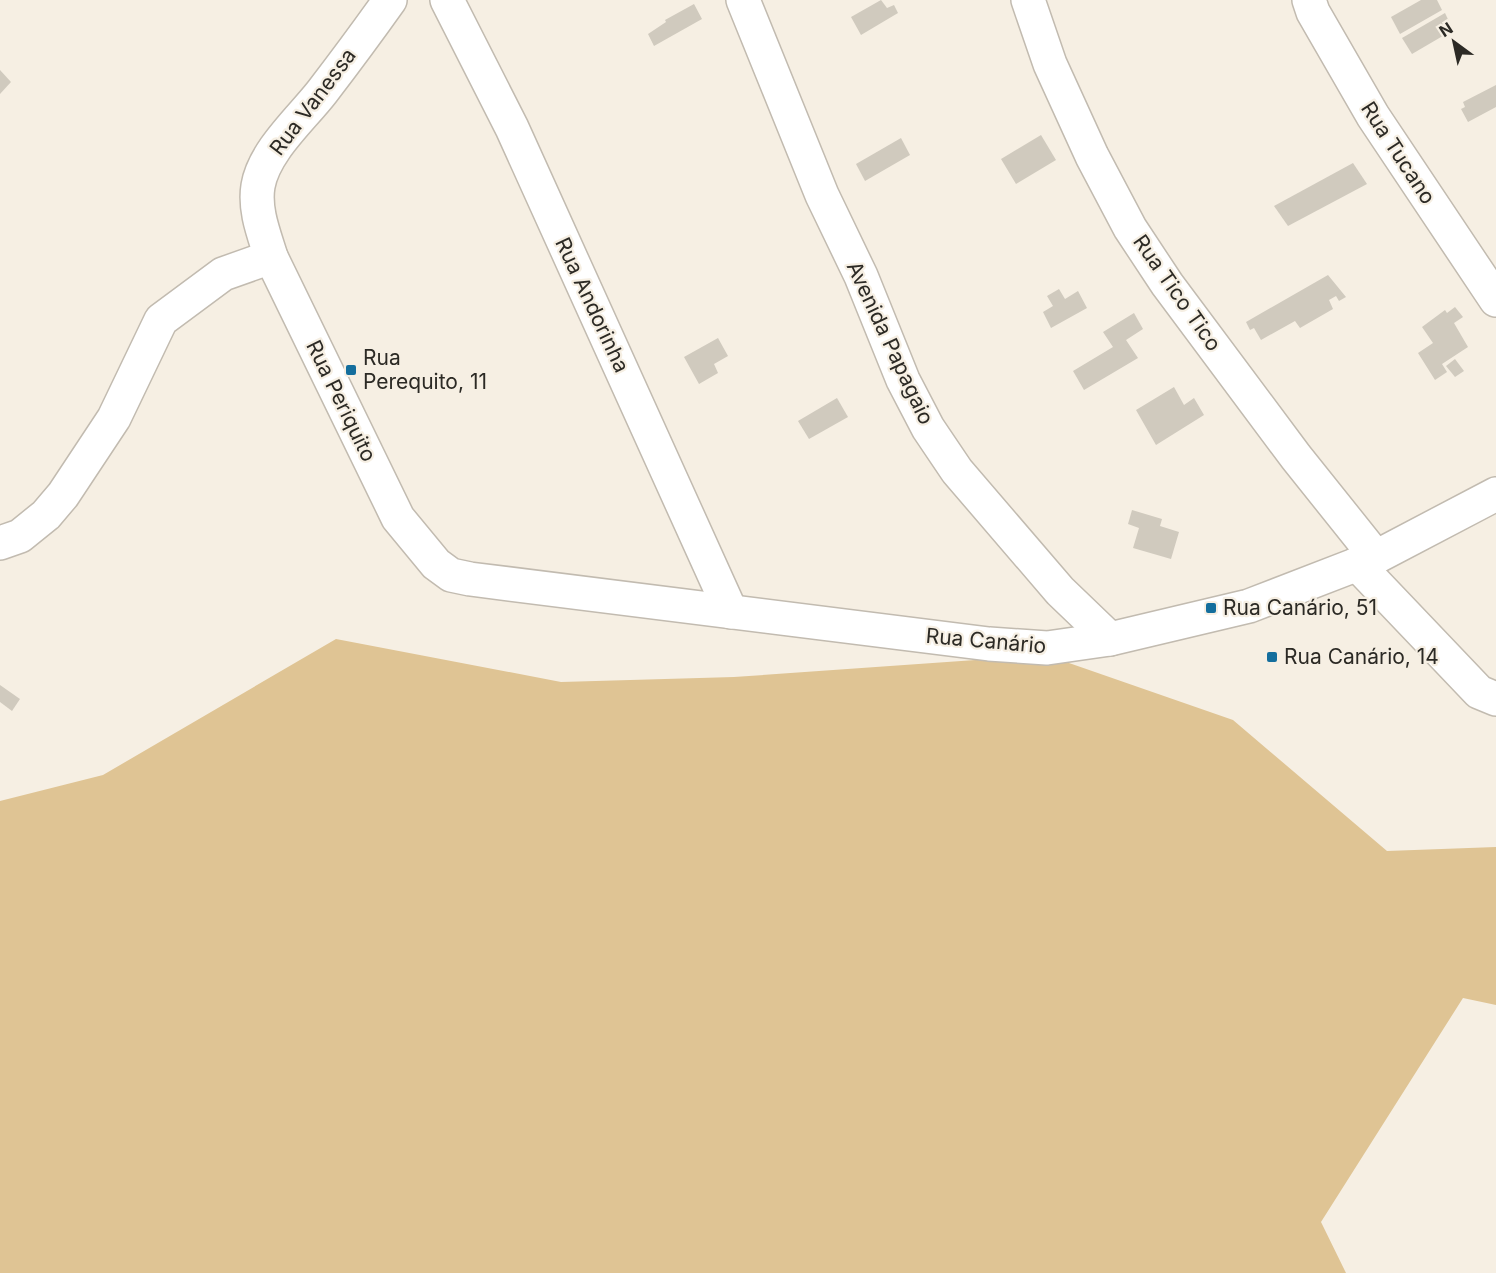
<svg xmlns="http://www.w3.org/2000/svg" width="1496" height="1273" font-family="Inter,sans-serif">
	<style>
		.green { fill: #dfc494 }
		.building { fill: #d0cabe }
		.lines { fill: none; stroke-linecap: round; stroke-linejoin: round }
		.minor-casing { stroke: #c2bbb0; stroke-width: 36 }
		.minor { stroke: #fff; stroke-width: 33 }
		.poi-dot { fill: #146e9d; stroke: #f6efe3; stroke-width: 2 }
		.labels { text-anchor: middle; stroke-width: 4.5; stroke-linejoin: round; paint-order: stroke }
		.street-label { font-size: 21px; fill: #2c2a25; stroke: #f6efe3 }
		.poi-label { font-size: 21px; fill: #2c2a25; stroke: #f6efe3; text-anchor: start }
	</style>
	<rect width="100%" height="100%" fill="#f6efe3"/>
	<polygon class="green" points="336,639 561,682 734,677 1046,655 1233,720 1387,851 1496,847 1496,1005 1463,998 1321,1222 1346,1273 0,1273 0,801 103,775"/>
	<g class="building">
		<polygon points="881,0 887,8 894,5 898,13 861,35 851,17"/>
		<polygon points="1421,0 1437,0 1442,10 1400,34 1391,17"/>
		<polygon points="694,4 702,19 654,46 648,34 666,22 665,20"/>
		<polygon points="1445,13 1453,30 1412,54 1402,38"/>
		<polygon points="0,70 11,82 0,94"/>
		<polygon points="1496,85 1496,107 1468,122 1461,109 1465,107 1463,102"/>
		<polygon points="1041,135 1056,160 1016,184 1001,159"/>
		<polygon points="901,138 910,155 865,181 856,164"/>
		<polygon points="1353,163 1367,184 1288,226 1274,206"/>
		<polygon points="1328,275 1346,297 1339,301 1336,296 1329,300 1333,309 1300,328 1295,321 1261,340 1254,328 1250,330 1246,322"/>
		<polygon points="1059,289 1065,299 1078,291 1087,308 1051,328 1043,312 1053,306 1047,296"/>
		<polygon points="1455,307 1463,317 1454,323 1468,347 1442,364 1447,372 1435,380 1418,353 1433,343 1422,327 1445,310 1447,313"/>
		<polygon points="1134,313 1143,329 1126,340 1138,358 1084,390 1073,371 1113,347 1103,332"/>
		<polygon points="718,338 728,356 714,364 718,373 699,384 684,357"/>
		<polygon points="1455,359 1464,371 1455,377 1446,366"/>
		<polygon points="1174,387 1184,405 1194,398 1204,415 1156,445 1136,410"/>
		<polygon points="837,398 848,417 809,439 798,421"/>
		<polygon points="1132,510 1162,519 1160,526 1179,532 1171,559 1133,548 1139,528 1128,524"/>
		<polygon points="0,685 20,699 12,711 0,702"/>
	</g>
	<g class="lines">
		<defs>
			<g id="minor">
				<path d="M390 0C368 31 345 62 322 92 301 119 264 151 258 186 254 210 264 234 271 257L398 518 436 564 451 575 470 579 989 644 1047 648 1110 639 1249 606 1376 557 1496 494"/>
				<polyline points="447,0 512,128 731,612"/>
				<polyline points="743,0 822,195 861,276 903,380 928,428 957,471 1060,591 1110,639"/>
				<polyline points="1028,0 1050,64 1092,156 1130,228 1167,284 1296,457 1376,557"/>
				<polyline points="1309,0 1313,12 1373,116 1496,300"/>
				<polyline points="0,543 20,536 46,515 63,495 114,418 161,320 223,274 271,257"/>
				<polyline points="1357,564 1479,692 1496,699"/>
			</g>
		</defs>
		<use href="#minor" class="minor-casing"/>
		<use href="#minor" class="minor"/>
	</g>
	<g class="poi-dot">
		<rect x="345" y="364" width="12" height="12" rx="3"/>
		<rect x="1205" y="602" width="12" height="12" rx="3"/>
		<rect x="1266" y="651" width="12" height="12" rx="3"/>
	</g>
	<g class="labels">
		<g class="street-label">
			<text transform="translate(313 102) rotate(-53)" y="7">Rua Vanessa</text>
			<text transform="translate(1398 153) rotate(57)" y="7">Rua Tucano</text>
			<text transform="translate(1177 293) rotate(55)" y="7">Rua Tico Tico</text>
			<text transform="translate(592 305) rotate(65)" y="7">Rua Andorinha</text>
			<text transform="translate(890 343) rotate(65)" y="7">Avenida Papagaio</text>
			<text transform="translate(341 401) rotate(64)" y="7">Rua Periquito</text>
			<text transform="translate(986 641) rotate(5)" y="7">Rua Canário</text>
		</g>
		<g class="poi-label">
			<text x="363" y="365">Rua<tspan x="363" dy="24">Perequito, 11</tspan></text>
			<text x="1223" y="615">Rua Canário, 51</text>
			<text x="1284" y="664">Rua Canário, 14</text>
		</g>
	</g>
	<g transform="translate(1454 42) rotate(327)" stroke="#f6efe3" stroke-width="4.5" paint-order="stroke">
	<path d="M0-4.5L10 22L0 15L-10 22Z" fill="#2c2a25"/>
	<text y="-9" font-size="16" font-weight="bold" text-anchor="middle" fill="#2c2a25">N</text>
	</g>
</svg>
